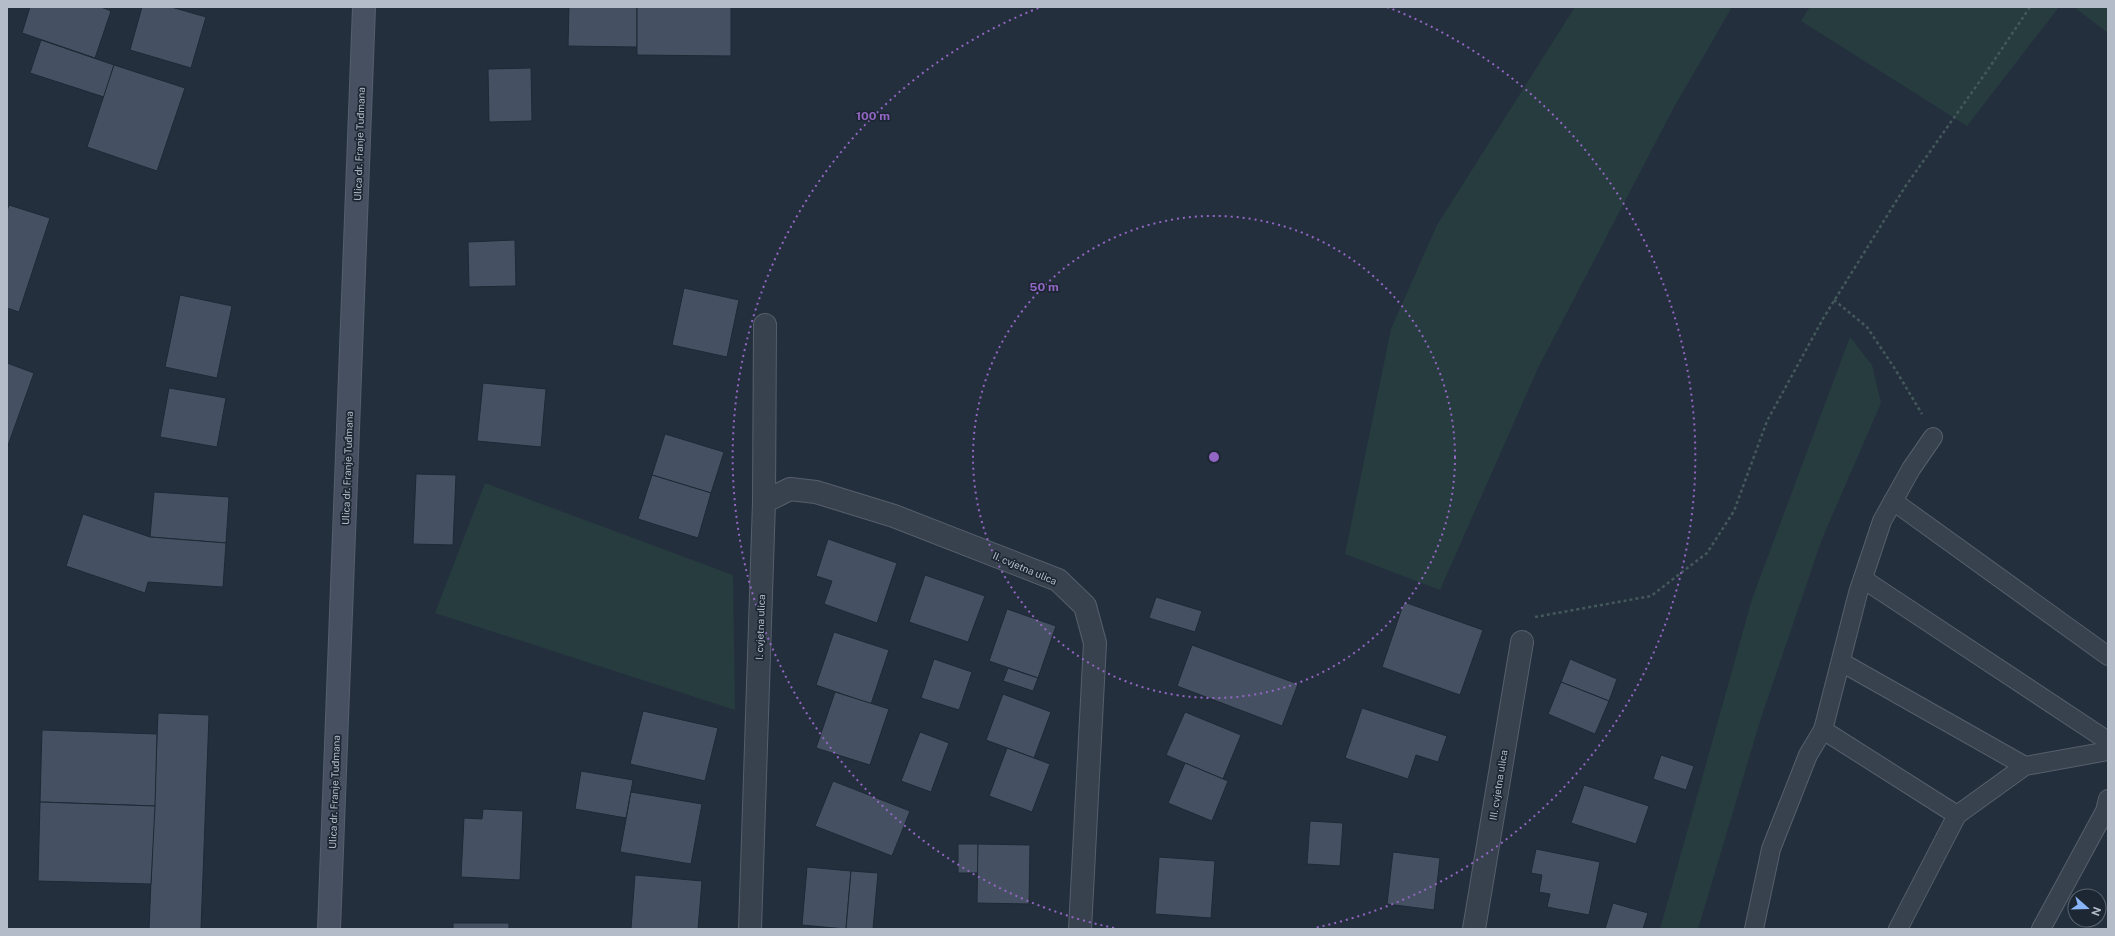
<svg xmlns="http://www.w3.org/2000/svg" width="2115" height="936" font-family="'Public Sans',sans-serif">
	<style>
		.green { fill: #263c3f }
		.building { fill: #455162; stroke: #1f2835 }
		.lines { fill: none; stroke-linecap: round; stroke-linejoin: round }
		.service-casing { stroke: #565f6c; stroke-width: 20 }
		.minor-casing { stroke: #565f6c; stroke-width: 24 }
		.secondary-casing { stroke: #565f6c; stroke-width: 24 }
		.path { stroke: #44595c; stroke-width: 2.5; stroke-dasharray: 3 3; stroke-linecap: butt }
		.service { stroke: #38414e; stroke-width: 18 }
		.minor { stroke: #38414e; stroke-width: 22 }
		.secondary { stroke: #465061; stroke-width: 22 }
		.ring { fill: none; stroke: #9266c3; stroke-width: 2; stroke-dasharray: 2 4 }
		.labels { text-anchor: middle; stroke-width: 3.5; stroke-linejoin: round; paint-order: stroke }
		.street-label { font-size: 10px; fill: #b4bcc9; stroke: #1d2633 }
		.centre { fill: #9266c3; stroke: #1d2633; stroke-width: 2 }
		.ring-label { font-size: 12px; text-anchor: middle; font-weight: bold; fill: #9266c3; stroke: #1d2633; stroke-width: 3.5; stroke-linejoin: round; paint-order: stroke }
	</style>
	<rect width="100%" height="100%" fill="#242f3e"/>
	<g class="green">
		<polygon points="1575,7 1732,7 1673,109 1538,368 1440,590 1345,554 1391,329 1437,225"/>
		<polygon points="1810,7 2059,7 1967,126 1801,21"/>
		<polygon points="2074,7 2108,7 2108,33"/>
		<polygon points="1850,337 1872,365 1881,403 1822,539 1761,718 1698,929 1660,929 1752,599"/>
		<polygon points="485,483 733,575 735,710 435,613"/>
	</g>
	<g class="building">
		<polygon points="30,7 101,7 111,11 95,58 22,33"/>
		<polygon points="142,7 171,7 206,17 191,68 130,50"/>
		<polygon points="569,7 637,7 637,47 568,46"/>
		<polygon points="637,7 731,7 731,56 637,55"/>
		<polygon points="41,40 114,65 104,97 30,73"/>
		<polygon points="114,65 185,88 157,171 87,147"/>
		<polygon points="531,68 532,121 489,122 488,69"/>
		<polygon points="9,205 50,218 19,312 7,308 7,211"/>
		<polygon points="515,240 516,286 469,287 468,242"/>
		<polygon points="684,288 739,300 727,357 672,345"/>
		<polygon points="180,295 232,306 217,378 165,367"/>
		<polygon points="7,363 34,373 7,448"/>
		<polygon points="483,383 546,389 541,447 477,441"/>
		<polygon points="169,388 226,398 217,447 160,437"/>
		<polygon points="665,434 724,452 711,493 652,475"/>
		<polygon points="416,474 456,475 453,545 413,544"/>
		<polygon points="652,475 711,493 698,538 638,519"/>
		<polygon points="154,492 229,497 226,543 150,537"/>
		<polygon points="83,514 150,537 226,543 223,587 148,582 145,593 66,566"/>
		<polygon points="828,539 897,563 877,623 824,604 832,581 816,576"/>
		<polygon points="925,575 985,596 968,642 909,622"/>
		<polygon points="1156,597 1202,611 1195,632 1149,618"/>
		<polygon points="1404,602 1483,630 1460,695 1382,667"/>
		<polygon points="1007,609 1056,626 1038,678 989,661"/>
		<polygon points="834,632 889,650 871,704 816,685"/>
		<polygon points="1192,645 1298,684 1282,726 1177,686"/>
		<polygon points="934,659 972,672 959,710 921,698"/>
		<polygon points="1570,659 1617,679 1609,701 1561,682"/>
		<polygon points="1008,668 1038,678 1033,691 1003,681"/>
		<polygon points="1561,682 1609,701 1595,734 1548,714"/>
		<polygon points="835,692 889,709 870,765 816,748"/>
		<polygon points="1003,694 1051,712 1034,758 986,740"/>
		<polygon points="1362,708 1447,736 1438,762 1416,755 1408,779 1345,758"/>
		<polygon points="643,711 718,728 705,781 630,764"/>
		<polygon points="1185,712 1241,735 1223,779 1166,755"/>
		<polygon points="158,713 209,715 201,929 149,929"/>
		<polygon points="42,730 157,734 155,806 40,802"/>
		<polygon points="920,732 949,743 931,792 901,781"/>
		<polygon points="1007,748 1050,764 1032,812 989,796"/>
		<polygon points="1661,755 1694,766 1686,790 1653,779"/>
		<polygon points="1185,763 1228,781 1212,821 1168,803"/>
		<polygon points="581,771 633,780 626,818 575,809"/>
		<polygon points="833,781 910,811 892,856 815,826"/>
		<polygon points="1584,785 1649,806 1636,844 1571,823"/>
		<polygon points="631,792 702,804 691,864 620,852"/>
		<polygon points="40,802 155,806 151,884 38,881"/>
		<polygon points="483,809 523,811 520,880 461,877 464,818 482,819"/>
		<polygon points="1310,821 1343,823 1340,866 1307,864"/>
		<rect x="958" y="844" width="20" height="29"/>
		<polygon points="978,844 1030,845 1029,904 977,903"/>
		<polygon points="1536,849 1600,862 1589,915 1547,907 1550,894 1539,892 1542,875 1531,873"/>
		<polygon points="1393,852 1440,858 1434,910 1387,904"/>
		<polygon points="1159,857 1215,861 1211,918 1155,914"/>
		<polygon points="807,867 851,871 846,929 802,925"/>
		<polygon points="851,871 878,873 873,929 846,929"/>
		<polygon points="635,875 702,881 698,929 631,929"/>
		<polygon points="1613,903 1648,913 1643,929 1605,929"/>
		<rect x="453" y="923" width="56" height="6"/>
	</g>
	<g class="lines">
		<defs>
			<g id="service">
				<polyline points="1893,501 2108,656"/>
				<polyline points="1863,579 2108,741"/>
				<polyline points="1841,662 2025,766 2108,751"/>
				<polyline points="1957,815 2025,766"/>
				<polyline points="1754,929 1771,849 1808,755 1823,730"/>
				<polyline points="1898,929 1957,815 1823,730 1858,593 1882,521 1911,469 1933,437"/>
				<polyline points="2041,929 2105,811 2108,799"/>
			</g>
			<g id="minor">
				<polyline points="764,502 790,489 816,492 894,516 1058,580 1085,606 1095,643 1080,929"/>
				<polyline points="750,929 764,502 765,325"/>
				<polyline points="1474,929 1522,642"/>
			</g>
			<polyline id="secondary" points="329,929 364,7"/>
		</defs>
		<use href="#service" class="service-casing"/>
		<use href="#minor" class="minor-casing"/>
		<use href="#secondary" class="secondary-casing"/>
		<g class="path">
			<polyline points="1834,300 1867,327 1895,369 1922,414"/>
			<polyline points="1535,617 1651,596 1707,553 1734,511 1767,421 1824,317 1905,187 1987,71 2030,7"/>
		</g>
		<use href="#service" class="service"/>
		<use href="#minor" class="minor"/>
		<use href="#secondary" class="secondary"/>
	</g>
	<g class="ring">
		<circle cx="1214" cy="457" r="241"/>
		<path d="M1114 928A482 482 0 0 1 1041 7M1387 7A482 482 0 0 1 1314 928"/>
	</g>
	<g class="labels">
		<g class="street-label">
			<text transform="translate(359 144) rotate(-88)" y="4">Ulica dr. Franje Tuđmana</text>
			<text transform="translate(347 468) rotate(-88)" y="4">Ulica dr. Franje Tuđmana</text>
			<text transform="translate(1025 568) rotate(23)" y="4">II. cvjetna ulica</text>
			<text transform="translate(760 627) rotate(-88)" y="4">I. cvjetna ulica</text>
			<text transform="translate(1498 785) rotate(-81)" y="4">III. cvjetna ulica</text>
			<text transform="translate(334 792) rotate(-88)" y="4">Ulica dr. Franje Tuđmana</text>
		</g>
	</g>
	<circle cx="1214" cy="457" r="6" class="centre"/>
	<g class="ring-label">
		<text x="873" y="120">100 m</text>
		<text x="1044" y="291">50 m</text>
	</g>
	<rect width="2115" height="936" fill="none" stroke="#b4bcc9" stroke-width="16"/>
	<g transform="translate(2087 908) rotate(110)"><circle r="19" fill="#1d2633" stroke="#59626f"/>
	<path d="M0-3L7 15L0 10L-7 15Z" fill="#8ab4f8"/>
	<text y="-6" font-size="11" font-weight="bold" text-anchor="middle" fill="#b4bcc9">N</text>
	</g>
</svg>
